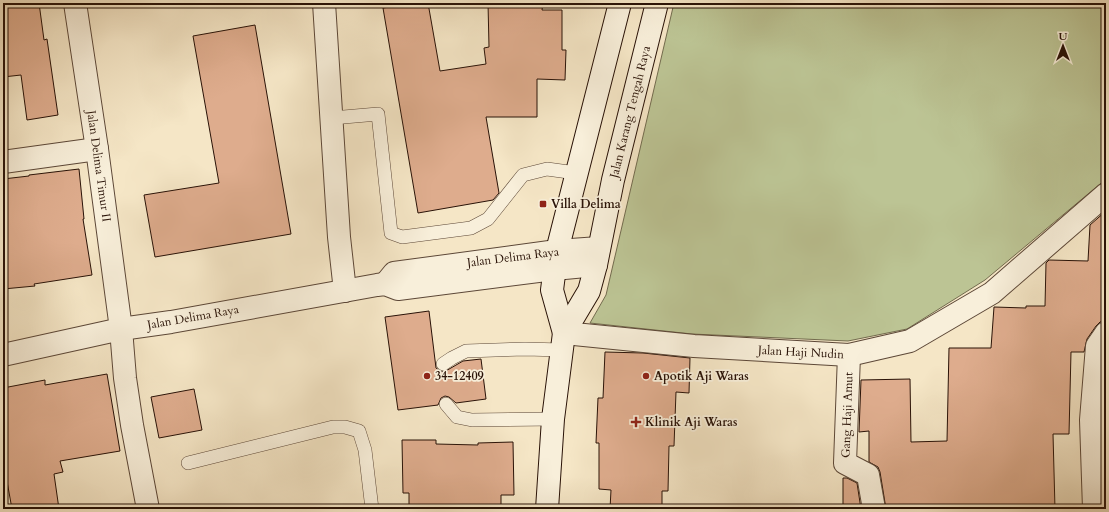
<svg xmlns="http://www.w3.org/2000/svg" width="1109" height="512" font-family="Cardo,serif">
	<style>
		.green { fill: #bcc494; stroke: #726b4e }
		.building { fill: #deac8d; stroke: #291207 }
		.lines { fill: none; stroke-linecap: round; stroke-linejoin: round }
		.service-casing { stroke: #5c4737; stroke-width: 14 }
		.minor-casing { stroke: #5c4737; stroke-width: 24 }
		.secondary-casing { stroke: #291207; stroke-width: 24 }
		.service { stroke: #f8efda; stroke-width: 13 }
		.minor { stroke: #f8efda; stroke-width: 22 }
		.secondary { stroke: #f8efda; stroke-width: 22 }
		.poi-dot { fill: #8f2418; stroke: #f8efda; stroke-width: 1.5 }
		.labels { text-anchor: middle; stroke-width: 3.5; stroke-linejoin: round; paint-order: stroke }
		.street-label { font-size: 12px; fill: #291207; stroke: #f8efda }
		.poi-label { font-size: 12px; font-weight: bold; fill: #291207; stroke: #f8efda; text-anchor: start }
	</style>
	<rect width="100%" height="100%" fill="#f5e6c6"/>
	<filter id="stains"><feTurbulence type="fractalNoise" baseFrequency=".005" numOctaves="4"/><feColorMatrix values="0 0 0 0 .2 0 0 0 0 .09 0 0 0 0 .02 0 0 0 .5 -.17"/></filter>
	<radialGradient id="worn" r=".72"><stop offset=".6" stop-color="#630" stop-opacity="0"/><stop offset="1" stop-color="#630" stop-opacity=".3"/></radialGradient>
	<polygon class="green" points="674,3 1106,3 1106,179 985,280 907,329 848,341 692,334 590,323 606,295"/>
	<g class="building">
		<polygon points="3,3 39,3 44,40 47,39 58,115 27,120 21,75 3,77"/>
		<polygon points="414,3 428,3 440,71 486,64 484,48 489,47 488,3 543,3 542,10 562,10 562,50 566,50 565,80 537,79 537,117 486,117 499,193 493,200 418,213 383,8"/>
		<polygon points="255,25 291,234 155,257 144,195 219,183 193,36"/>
		<polygon points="79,169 84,219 83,219 92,275 34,284 35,286 3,289 3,179 29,176 29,175"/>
		<polygon points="1106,211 1105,321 1100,322 1096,326 1087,339 1084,352 1071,352 1069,434 1053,434 1055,509 886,509 880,472 878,467 869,462 869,431 859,432 861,380 910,379 911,442 947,441 949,348 991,348 994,307 1026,308 1026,306 1045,306 1046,263 1049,260 1088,261 1090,225"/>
		<polygon points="429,311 436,368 440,371 444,372 463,361 481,359 486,399 456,403 449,397 445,396 441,398 438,405 398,410 385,317"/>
		<polygon points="605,352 643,353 690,358 689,393 676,392 674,446 669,446 668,491 662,491 662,509 610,509 611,490 599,489 599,443 596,443 598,398 603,398"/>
		<polygon points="107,374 120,451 60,461 63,472 54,474 59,509 12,509 3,459 3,388 45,380 45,385"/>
		<polygon points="194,389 202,430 159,438 151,397"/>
		<polygon points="402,440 436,440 436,444 478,445 478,443 513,442 514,495 501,495 501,509 409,509 409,493 403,493"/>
		<polygon points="843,478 847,478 857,483 861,509 843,509"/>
	</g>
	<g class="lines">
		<defs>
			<g id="service">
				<polyline points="332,118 378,114 391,233 402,237 471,228 488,219 523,175 547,169 576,173"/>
				<polyline points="443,364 452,358 466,351 525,349 562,350"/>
				<polyline points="446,404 457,417 472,420 553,419"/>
				<polyline points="188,463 333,427 345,427 359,431 365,450 372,509"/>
			</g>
			<g id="minor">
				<polyline points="75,3 97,149 121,329 125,378 132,425 148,509"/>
				<polyline points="324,3 339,237 345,291"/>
				<polyline points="3,162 97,149"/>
				<polyline points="385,284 394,273 557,251 599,248"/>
				<polyline points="564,333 694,346 849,355 910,341 992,293 1106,194"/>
				<polyline points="3,355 121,329 171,322 377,285 385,284 398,289 554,269 596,265"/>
				<polyline points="849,355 845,463 868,475 874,509"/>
				<polyline points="1094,509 1091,420 1097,346 1106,333"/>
			</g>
			<g id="secondary">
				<polyline points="564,333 552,290 557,251 620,3"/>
				<polyline points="547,509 553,419 564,333 589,291 596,265 613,180 657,3"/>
			</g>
		</defs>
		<use href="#service" class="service-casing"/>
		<use href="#minor" class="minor-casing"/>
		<use href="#secondary" class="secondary-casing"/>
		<use href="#service" class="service"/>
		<use href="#minor" class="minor"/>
		<use href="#secondary" class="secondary"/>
	</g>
	<g class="poi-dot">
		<rect x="539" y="200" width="8" height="8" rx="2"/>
		<circle cx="427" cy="376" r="4"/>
		<circle cx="646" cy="376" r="4"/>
		<path d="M634 416h4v4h4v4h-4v4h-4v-4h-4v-4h4z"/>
	</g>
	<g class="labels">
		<g class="street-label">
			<text transform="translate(630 112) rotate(-76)" y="4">Jalan Karang Tengah Raya</text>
			<text transform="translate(99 166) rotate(82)" y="4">Jalan Delima Timur II</text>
			<text transform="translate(513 257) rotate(-7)" y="4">Jalan Delima Raya</text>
			<text transform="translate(193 317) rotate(-10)" y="4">Jalan Delima Raya</text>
			<text transform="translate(801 352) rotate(3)" y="4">Jalan Haji Nudin</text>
			<text transform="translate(847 415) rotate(-88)" y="4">Gang Haji Amut</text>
		</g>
		<g class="poi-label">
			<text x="551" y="208">Villa Delima</text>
			<text x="435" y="380">34-12409</text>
			<text x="654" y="380">Apotik Aji Waras</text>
			<text x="645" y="426">Klinik Aji Waras</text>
		</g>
	</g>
	<rect width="1109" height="512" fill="none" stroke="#f5e6c6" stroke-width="16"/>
	<rect x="4" y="4" width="1101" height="504" fill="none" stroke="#291207" stroke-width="2"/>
	<rect x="8" y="8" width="1093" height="496" fill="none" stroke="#291207"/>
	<g transform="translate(1063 46)" stroke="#f8efda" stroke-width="3" paint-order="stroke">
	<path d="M0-3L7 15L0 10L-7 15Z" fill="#291207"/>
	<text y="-6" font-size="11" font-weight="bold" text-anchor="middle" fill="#291207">U</text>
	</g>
	<rect width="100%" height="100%" filter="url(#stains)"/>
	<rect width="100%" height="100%" fill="url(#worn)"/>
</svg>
